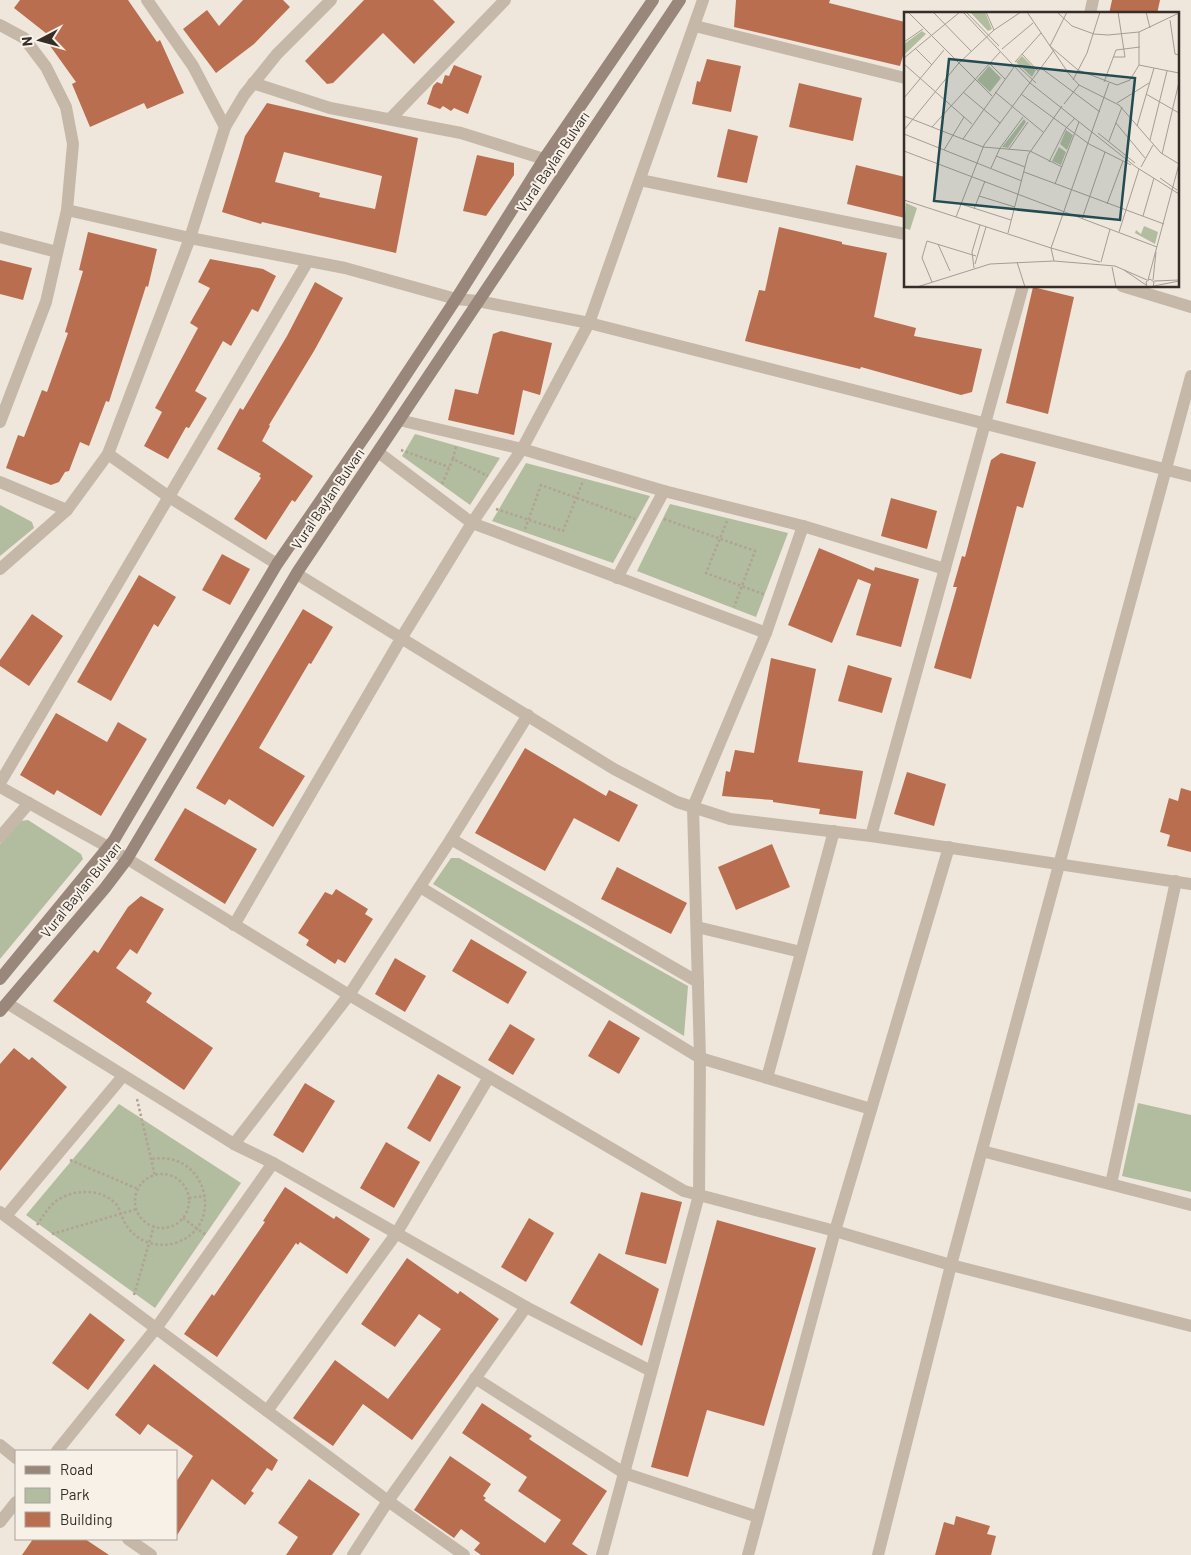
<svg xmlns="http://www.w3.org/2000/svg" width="1191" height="1555" font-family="Barlow,sans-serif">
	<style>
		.green { fill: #b1bd9e }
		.building { fill: #b96e50; fill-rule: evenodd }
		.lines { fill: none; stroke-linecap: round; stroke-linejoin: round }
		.path { stroke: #b2a294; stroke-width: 2.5; stroke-dasharray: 2.5 2.5; stroke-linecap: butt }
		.minor { stroke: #c6b8a9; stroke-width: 12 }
		.secondary { stroke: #99877b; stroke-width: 12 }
		.labels { text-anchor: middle; stroke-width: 4; stroke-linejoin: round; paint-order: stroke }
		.street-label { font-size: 14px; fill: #342d28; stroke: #f7f1e8 }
		.inset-road { fill: none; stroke: #a49d94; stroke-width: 1 }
		.view { fill: #224c51; fill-opacity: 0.15; stroke: #224c51; stroke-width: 2.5 }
		.inset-edge { fill: none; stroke: #342d28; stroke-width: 2.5 }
	</style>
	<rect width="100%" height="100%" fill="#efe7dc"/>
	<g class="green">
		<polygon points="415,434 500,458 470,505 402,456"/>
		<polygon points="526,463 650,496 613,563 492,521"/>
		<polygon points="670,504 788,533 756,617 637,571"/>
		<polygon points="0,505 32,522 34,528 0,556"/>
		<polygon points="28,820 81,854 83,859 0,959 0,844 20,821"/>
		<polygon points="451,858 459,858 688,986 684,1036 433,884"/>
		<polygon points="1138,1103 1191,1115 1191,1192 1122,1176"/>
		<polygon points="119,1104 241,1183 155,1308 26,1215"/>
	</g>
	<g class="building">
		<polygon points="20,0 128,0 157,42 160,40 184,93 147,109 144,103 90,127 72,84 76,82 43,36 47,34 14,8"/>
		<polygon points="243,0 283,0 290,7 254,44 216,73 183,29 207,10 219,26"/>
		<polygon points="364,0 433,0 455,22 414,64 383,33 333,83 327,84 305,61"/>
		<polygon points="736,0 830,0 829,3 905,22 905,49 900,66 734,27"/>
		<polygon points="1112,0 1160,0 1157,14 1109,14"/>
		<polygon points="707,59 741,66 731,112 692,104 697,81 700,82"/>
		<polygon points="454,65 482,76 468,114 454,108 451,111 443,106 440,109 427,104 433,86 437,82 442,84 445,75 449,76"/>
		<polygon points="799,83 862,98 853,141 789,127"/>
		<path d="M267 103 418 138 396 253 262 222 261 224 222 212 245 136ZM284 152 382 176 375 209 319 197 320 193 275 182Z"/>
		<polygon points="728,129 758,136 747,183 717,177"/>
		<polygon points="477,155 514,163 514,175 486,216 463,211"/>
		<polygon points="856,165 905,177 905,218 847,204"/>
		<polygon points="779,227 842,242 842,244 887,253 874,317 916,328 914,336 982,349 972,392 961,395 861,367 860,369 745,341 759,290 765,291"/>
		<polygon points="88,232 157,249 148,287 146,286 109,402 106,401 89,446 80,442 69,471 65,472 59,482 51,485 6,468 18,435 24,437 42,390 47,392 68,333 65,332 83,271 79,270"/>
		<polygon points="210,259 263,269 276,276 258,312 252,309 231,346 223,341 195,391 207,398 189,428 186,427 168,459 144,446 162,412 155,408 198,328 190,323 210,288 198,282"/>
		<polygon points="0,260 32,268 23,300 0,294"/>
		<polygon points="315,282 343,298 314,351 269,425 270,426 262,441 313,476 295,502 292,500 266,540 234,519 261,478 259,476 261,474 217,449 240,408 243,410 287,336"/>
		<polygon points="1033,287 1074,297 1048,414 1006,403"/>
		<polygon points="501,331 552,343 540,395 523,390 514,435 448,420 455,389 478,394 493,334"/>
		<polygon points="1001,453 1036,462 1023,508 1017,506 971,679 934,668 957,587 953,587 962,556 965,557 991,460"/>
		<polygon points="891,498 937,511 927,549 881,536"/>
		<polygon points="819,548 874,571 875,567 919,579 901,647 856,635 871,584 858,579 832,643 788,625"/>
		<polygon points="222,554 250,569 230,605 202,590"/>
		<polygon points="139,575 176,597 158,627 154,624 111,701 77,682"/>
		<polygon points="303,609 333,627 311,664 309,663 259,748 305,776 273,827 229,799 225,805 196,788"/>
		<polygon points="32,614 63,636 29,686 0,666 0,660"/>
		<polygon points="771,658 816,669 798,762 863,771 856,819 819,814 820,809 773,802 773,800 722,796 726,771 730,772 735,750 754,753"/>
		<polygon points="848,665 892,678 882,713 838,701"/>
		<polygon points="56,713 107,742 118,722 147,739 101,816 57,790 54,795 20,775"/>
		<polygon points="525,748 606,796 609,790 638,805 619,842 574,818 545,871 475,833"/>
		<polygon points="907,772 946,784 934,826 894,814"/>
		<polygon points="1181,788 1191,791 1191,852 1167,846 1170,835 1160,832 1169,798 1178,801"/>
		<polygon points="185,808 257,849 225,904 154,860"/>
		<polygon points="772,844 790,887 736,910 718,867"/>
		<polygon points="617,867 687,903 671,934 601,899"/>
		<polygon points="336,889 368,909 365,914 373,919 345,963 338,959 335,964 306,945 309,940 298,933 325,892 332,895"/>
		<polygon points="141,896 164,909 137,954 130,949 116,968 152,993 146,1002 213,1048 184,1090 53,1001 94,950 98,953 128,907"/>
		<polygon points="471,939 527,972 508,1004 452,971"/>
		<polygon points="395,958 426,976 405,1012 375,994"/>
		<polygon points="609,1020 640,1038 619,1074 588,1056"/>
		<polygon points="510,1024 535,1039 513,1075 488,1060"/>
		<polygon points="14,1048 29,1060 32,1057 67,1087 0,1171 0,1064"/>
		<polygon points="438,1074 461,1087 430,1142 407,1128"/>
		<polygon points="305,1083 335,1101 303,1153 273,1135"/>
		<polygon points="386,1142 420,1162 394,1208 360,1188"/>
		<polygon points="285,1187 334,1219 336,1216 370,1239 347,1274 300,1242 298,1245 296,1243 217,1357 184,1334 212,1294 214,1296 265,1222 263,1221"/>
		<polygon points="641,1192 682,1202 666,1264 625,1254"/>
		<polygon points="529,1218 554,1233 526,1282 501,1267"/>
		<polygon points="717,1220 816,1248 764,1426 707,1410 688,1477 651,1467"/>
		<polygon points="599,1253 659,1289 642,1346 570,1303"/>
		<polygon points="407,1258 458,1294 460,1291 499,1319 412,1440 363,1404 333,1446 293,1418 335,1360 388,1399 441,1329 419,1314 395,1347 361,1324"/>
		<polygon points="90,1313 125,1340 88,1390 52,1363"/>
		<polygon points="154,1364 278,1460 272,1471 267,1468 251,1491 254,1493 245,1505 212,1479 176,1537 176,1482 193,1456 148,1424 140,1435 115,1415"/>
		<polygon points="482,1403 532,1436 529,1439 607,1491 572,1544 588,1555 481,1555 474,1550 480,1543 461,1529 454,1538 414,1510 450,1456 491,1484 483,1496 486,1498 484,1500 545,1543 561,1520 518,1491 527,1477 462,1433"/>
		<polygon points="309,1479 360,1514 332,1555 286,1555 298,1537 278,1523"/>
		<polygon points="956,1516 990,1526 987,1534 996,1536 991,1555 935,1555 944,1522 954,1525"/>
		<polygon points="33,1539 85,1539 109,1555 22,1555"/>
	</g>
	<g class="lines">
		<g class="path">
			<polyline points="401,450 449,467"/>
			<polyline points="453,459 456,446"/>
			<polyline points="442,484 453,459 488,476"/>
			<polyline points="496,509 563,531 583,481"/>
			<polyline points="664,519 755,551 734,607"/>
			<polyline points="727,521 706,573 766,595"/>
			<polyline points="525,529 541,485 635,519"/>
			<polyline points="137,1099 155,1176"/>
			<polyline points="70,1160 138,1189"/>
			<circle cx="162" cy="1201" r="27"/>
			<polyline points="189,1198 205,1196"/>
			<polyline points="183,1218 206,1235"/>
			<path d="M37 1225C43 1216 48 1208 56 1201 73 1189 101 1188 116 1204 120 1209 121 1215 124 1221 133 1240 155 1249 175 1243 227 1227 207 1149 151 1159"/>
			<polyline points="52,1234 137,1209"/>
			<polyline points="134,1295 154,1226"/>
		</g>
		<g class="minor">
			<polyline points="147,0 193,66 225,127"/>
			<polyline points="1090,14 1093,0"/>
			<polyline points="0,25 24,38 46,67 66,107 73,144 67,210 46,302 0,422"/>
			<polyline points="695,26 905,78"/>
			<polyline points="253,83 330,108 461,133 544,159"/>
			<polyline points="390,119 505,0"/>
			<polyline points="640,180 905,234"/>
			<polyline points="67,210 190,238 345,268 456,299 478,301 589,323 1191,476"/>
			<polyline points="0,237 57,252"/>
			<polyline points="1122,286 1191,307"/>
			<polyline points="399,420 522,449 664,491 803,526 945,569"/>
			<polyline points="378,452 472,523 766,633"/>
			<polyline points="108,454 169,497 277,564"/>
			<polyline points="0,482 67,510"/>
			<polyline points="0,569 67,510 108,454 190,238 225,127 244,95 277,54 331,0"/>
			<polyline points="297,574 614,769 677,802 730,819 871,836 1191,884"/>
			<polyline points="617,578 664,491"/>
			<polyline points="0,783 308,261"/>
			<polyline points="0,787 108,847 349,995 684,1191 835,1231 951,1265 1191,1326"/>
			<polyline points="871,836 1023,286"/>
			<polyline points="0,837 29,803"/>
			<polyline points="451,839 698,982"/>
			<polyline points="420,887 700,1058 871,1109"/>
			<polyline points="234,925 402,637 472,523 522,449 589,323 703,0"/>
			<polyline points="697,927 801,952"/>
			<polyline points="7,1003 234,1144 273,1163 526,1307 651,1371"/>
			<polyline points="767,1078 834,831"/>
			<polyline points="234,1144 349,995 451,839 528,715"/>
			<polyline points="982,1151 1191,1205"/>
			<polyline points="1111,1184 1176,881"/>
			<polyline points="0,1212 388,1501 464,1555"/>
			<polyline points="6,1216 123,1076"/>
			<polyline points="475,1378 624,1473 758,1517"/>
			<polyline points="267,1411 396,1234 489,1077"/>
			<polyline points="0,1445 16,1458"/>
			<polyline points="57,1451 157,1327 273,1163"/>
			<polyline points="0,1522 16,1502"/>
			<polyline points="128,1539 151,1555"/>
			<polyline points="353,1555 388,1501 526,1307"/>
			<polyline points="602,1555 699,1195 700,1058 693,807 766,633 803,526"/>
			<polyline points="748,1555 835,1231 949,847"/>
			<polyline points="878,1555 951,1265 1191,376"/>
		</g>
		<g class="secondary">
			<polyline points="0,979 114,840 277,564 378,417 456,299 544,159 653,0"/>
			<polyline points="0,1011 105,888 127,859 298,571 680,0"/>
		</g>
	</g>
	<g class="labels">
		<g class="street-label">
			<text transform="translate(553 162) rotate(-56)" y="5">Vural Baylan Bulvarı</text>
			<text transform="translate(328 499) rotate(-56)" y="5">Vural Baylan Bulvarı</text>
			<text transform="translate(81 890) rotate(-51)" y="5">Vural Baylan Bulvarı</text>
		</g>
	</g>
	<g transform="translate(904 12)">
		<rect width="275" height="275" fill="#efe7dc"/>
		<path d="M66 0H81L88 17 84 19ZM18 19 22 22 1 42 0 32ZM118 44 132 58 128 65 112 50ZM85 54 97 66 86 80 73 68ZM120 107 122 110 104 136 98 135ZM162 118 169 123 163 138 156 132ZM155 135 162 140 157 153 148 149ZM2 191 13 196 6 218 0 216ZM240 214 254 220 251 232 231 221 232 218 237 222Z" fill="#b1bd9e"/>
		<path class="inset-road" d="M29 0 67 39M59 0 126 71 232 155 275 182M62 0 95 34M82 0 90 18M123 0 146 34 174 58 213 73 226 68 235 53V20M153 0 168 14 190 22 204 23 235 20 275 1M163 0 146 34 165 62 175 73 215 93 257 141 275 152M242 0 246 16M5 1 88 84M266 8 271 42 275 43M0 30 19 17M11 36 28 53M98 37 129 11M118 42 134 59M209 45H221L214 0M0 46 56 0M111 50 137 21M85 51 101 67M0 52 68 112M235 53 275 61M115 55 132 71M137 56 196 100M169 68 183 41 196 0M200 70 212 38 236 35M59 80 96 111M91 80 139 120M117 82 185 132 227 153M242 82 275 101M0 86 40 38M213 91 245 71M160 92 175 73M0 104 79 135 126 139 158 155M212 111 241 146M233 114 250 56M28 115 96 40M0 118 54 52 90 18 117 0M194 121 231 151M0 122 118 169M59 127 110 55M246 128 263 59M205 129 218 95M105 137 124 110M40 138 60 105M0 139 253 235M258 142 275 70M92 144 121 155M145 150 162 116 171 106M237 155 249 133M87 156 96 136 119 105M120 160 260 212M256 166 273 178M151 172 175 110M75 184 111 195M0 188 147 236 150 249 211 254 243 268M57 192 107 208M203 192 219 149M70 197 81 169M239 204 250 166M52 205 80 133 150 38M178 207 201 140M215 220 235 157M104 221 124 143 158 94M34 232 46 259M113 250 121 275M196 250 147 236 205 71M197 250 206 217M71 252 82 215M208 255 212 275M70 256 68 240 76 213M220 258 242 273M244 268 275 152M249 268 252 240M250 269 275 268M28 270 18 246 23 229 72 244M250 274 275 269M13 275 86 252 150 249M243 275 242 270 246 267 250 270 249 275"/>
		<path class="view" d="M45 47 231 66 216 208 30 189Z"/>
		<rect width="275" height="275" class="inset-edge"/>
	</g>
	<rect x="15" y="1450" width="162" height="90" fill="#f7f1e8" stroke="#a9a39b"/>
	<rect x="25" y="1466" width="25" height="8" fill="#99877b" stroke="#a9a39b"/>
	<text x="60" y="1475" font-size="15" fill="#342d28">Road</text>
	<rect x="25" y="1488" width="25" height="15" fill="#b1bd9e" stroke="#a9a39b"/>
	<text x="60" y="1500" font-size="15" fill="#342d28">Park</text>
	<rect x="25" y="1512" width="25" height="15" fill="#b96e50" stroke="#a9a39b"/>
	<text x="60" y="1525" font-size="15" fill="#342d28">Building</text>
	<g transform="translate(40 40) rotate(264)" stroke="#f7f1e8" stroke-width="4" paint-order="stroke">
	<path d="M0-4L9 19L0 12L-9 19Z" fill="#342d28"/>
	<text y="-8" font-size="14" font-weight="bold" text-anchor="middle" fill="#342d28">N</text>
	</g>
</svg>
